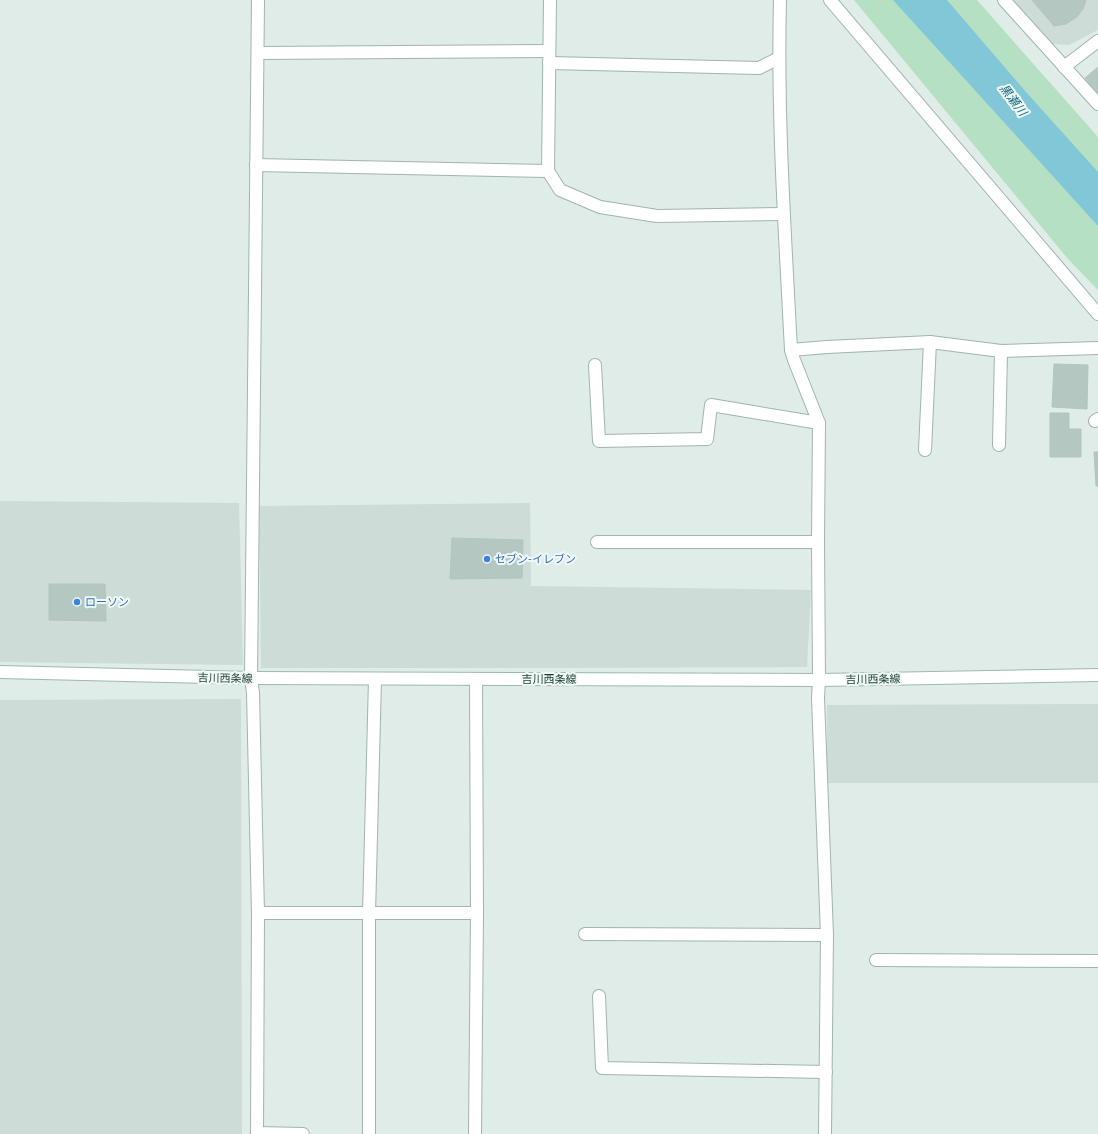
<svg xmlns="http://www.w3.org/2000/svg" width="1098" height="1134" font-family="'Fira Sans Condensed','Noto Sans JP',sans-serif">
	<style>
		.built { fill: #cddcd6 }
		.green { fill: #b5e0c3 }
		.water { fill: #81c7d8 }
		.building { fill: #b4c7c0; stroke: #b1c6be }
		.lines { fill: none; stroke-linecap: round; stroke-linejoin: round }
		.minor-casing { stroke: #a1b4af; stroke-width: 14 }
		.tertiary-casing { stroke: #a1b4af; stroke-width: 14 }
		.secondary-casing { stroke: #9cb9b0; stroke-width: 14 }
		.minor { stroke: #fff; stroke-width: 12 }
		.tertiary { stroke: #fff; stroke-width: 12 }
		.secondary { stroke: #fff; stroke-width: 12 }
		.shop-dot { fill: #3f7fe0; stroke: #f0f8f4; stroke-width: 1.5 }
		.labels { text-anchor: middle; stroke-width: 4; stroke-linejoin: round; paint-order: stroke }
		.shop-label { font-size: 11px; fill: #366cbe; stroke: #f0f8f4; text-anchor: start }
		.street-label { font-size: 11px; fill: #1e3e37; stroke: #f0f8f4 }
		.water-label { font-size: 12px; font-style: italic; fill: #126980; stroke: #f0f8f4 }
	</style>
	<rect width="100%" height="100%" fill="#dfece7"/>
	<g class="built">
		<polygon points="1013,0 1098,0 1098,30 1069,45 1052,44"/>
		<polygon points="0,501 239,503 243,665 0,662"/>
		<polygon points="530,503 531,586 811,590 807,667 533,668 261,668 259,506"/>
		<polygon points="241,699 242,1134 0,1134 0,700"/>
		<polygon points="1098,704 1098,783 827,783 827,705"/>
	</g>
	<polygon class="green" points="854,0 977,0 1098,137 1098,290 1068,259"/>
	<polygon class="water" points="893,0 947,0 1026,92 1098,172 1098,226"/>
	<g class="building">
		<polygon points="1032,0 1086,0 1083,9 1077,17 1066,24 1054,26"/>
		<polygon points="1098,67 1098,93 1085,78"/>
		<polygon points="1054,364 1088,365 1087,409 1052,407"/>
		<polygon points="1050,413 1069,413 1069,429 1081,429 1081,457 1050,457"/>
		<polygon points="1094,452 1098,452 1098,486 1096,486"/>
		<polygon points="452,538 523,540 522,578 450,579"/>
		<polygon points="49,584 105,584 106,621 49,620"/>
	</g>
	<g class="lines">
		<defs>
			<g id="minor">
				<path d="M780 0C777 117 785 233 791 350L794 360 819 423 818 542 819 680 818 698 827 935 825 1134"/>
				<polyline points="1004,0 1098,104"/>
				<polyline points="258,53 549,51"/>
				<polyline points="549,63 759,68 779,58"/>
				<polyline points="1064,67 1098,41"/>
				<polyline points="256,165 548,171 560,190 600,207 657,216 783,214"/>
				<polyline points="548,171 550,0"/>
				<polyline points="791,350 827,347 930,342 1001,351 1098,348"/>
				<polyline points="595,365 599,441 707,439 711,405 819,423"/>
				<polyline points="1095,421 1098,419"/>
				<polyline points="999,445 1001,351"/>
				<polyline points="925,450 930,342"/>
				<polyline points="597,542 818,542"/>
				<polyline points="258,913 477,913"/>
				<polyline points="585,934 827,935"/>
				<polyline points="876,960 1098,961"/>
				<polyline points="599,996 602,1068 826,1072"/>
				<polyline points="257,1133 303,1134"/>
				<polyline points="257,1134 258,913 253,693 251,678 258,0"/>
				<polyline points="369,1134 369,914 375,679"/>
				<polyline points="475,1134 477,913 476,679"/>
			</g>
			<polyline id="tertiary" points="830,0 1098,314"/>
			<polyline id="secondary" points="0,672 251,678 819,680 1098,675"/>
		</defs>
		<use href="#minor" class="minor-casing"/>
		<use href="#tertiary" class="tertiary-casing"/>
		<use href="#secondary" class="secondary-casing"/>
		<use href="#minor" class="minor"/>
		<use href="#tertiary" class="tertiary"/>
		<use href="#secondary" class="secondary"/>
	</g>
	<g class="shop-dot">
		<circle cx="487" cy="559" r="4"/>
		<circle cx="77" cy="602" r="4"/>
	</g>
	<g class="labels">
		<g class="shop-label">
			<text x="495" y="563">セブン-イレブン</text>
			<text x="85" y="606">ローソン</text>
		</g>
		<g class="street-label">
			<text transform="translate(225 678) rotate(1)" y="4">吉川西条線</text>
			<text x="549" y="683">吉川西条線</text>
			<text transform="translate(873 679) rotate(-1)" y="4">吉川西条線</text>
		</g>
		<g class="water-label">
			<text transform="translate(1013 100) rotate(53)" y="4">黒瀬川</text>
		</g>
	</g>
</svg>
